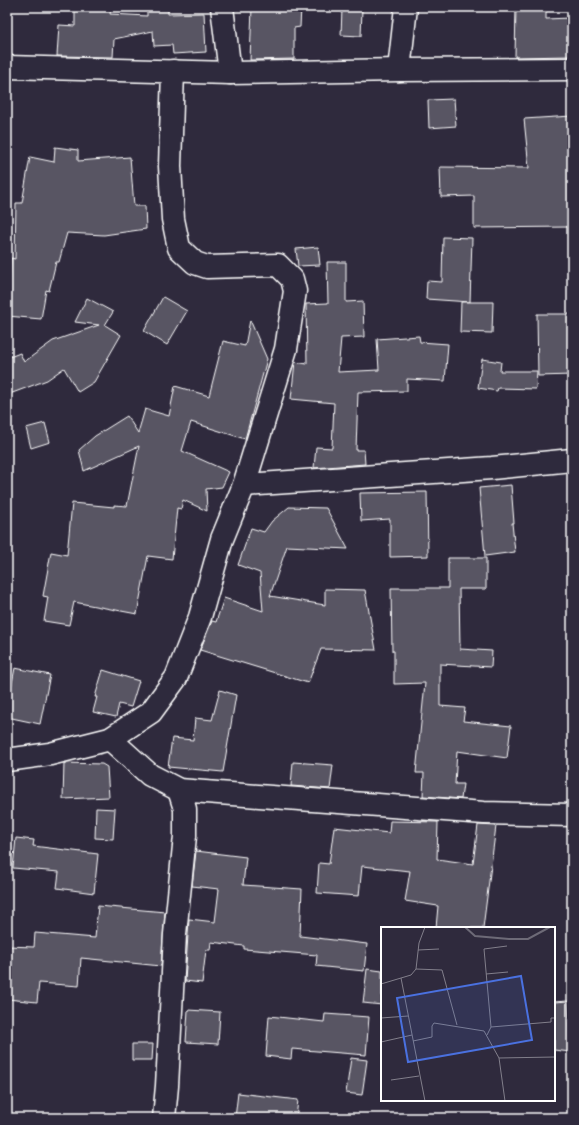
<svg xmlns="http://www.w3.org/2000/svg" width="579" height="1125" font-family="Mali,sans-serif">
	<style>
		.building { fill: #595564; stroke: #fff }
		.lines { fill: none; stroke-linecap: round; stroke-linejoin: round }
		.street-casing { stroke: #fff; stroke-width: 25 }
		.secondary-casing { stroke: #fff; stroke-width: 25 }
		.street { stroke: #2f2a3d; stroke-width: 22 }
		.secondary { stroke: #2f2a3d; stroke-width: 22 }
		.inset-river { fill: none; stroke: #6d6a77; stroke-width: 2 }
		.inset-road { fill: none; stroke: #827f8b; stroke-width: 1 }
		.view { fill: #4a71e0; fill-opacity: 0.15; stroke: #4a71e0; stroke-width: 2 }
		.inset-edge { fill: none; stroke: #fff; stroke-width: 2 }
	</style>
	<rect width="100%" height="100%" fill="#2f2a3d"/>
	<filter id="ink" filterUnits="userSpaceOnUse"><feTurbulence type="fractalNoise" baseFrequency=".025" numOctaves="2"/><feDisplacementMap in="SourceGraphic" scale="8" xChannelSelector="R" yChannelSelector="G"/><feConvolveMatrix kernelMatrix="1 2 1 2 8 2 1 2 1" color-interpolation-filters="sRGB"/></filter>
	<g filter="url(#ink)">
		<g class="building">
			<polygon points="75,7 111,7 110,14 147,16 147,7 168,7 168,14 204,13 206,52 173,54 172,45 154,46 153,31 114,39 113,57 57,56 59,25 75,26"/>
			<polygon points="252,7 301,7 300,27 294,28 294,59 250,60"/>
			<polygon points="516,7 546,7 546,19 570,18 571,56 515,57"/>
			<polygon points="342,9 362,9 361,36 341,35"/>
			<polygon points="454,99 456,126 429,128 428,100"/>
			<polygon points="572,116 569,227 474,228 474,196 441,197 440,167 529,168 524,119"/>
			<polygon points="55,147 78,150 78,161 130,157 134,206 145,206 146,229 104,235 67,233 59,262 56,262 49,291 46,290 41,319 7,316 7,288 9,288 11,258 15,259 16,203 22,203 30,157 54,162"/>
			<polygon points="443,237 472,238 470,302 426,299 427,281 442,282"/>
			<polygon points="318,247 320,265 298,266 296,249"/>
			<polygon points="327,262 346,262 346,302 363,301 364,337 341,338 338,372 379,370 377,339 419,336 420,342 448,344 445,381 407,379 407,391 358,392 356,450 364,450 365,464 314,468 316,447 332,448 334,403 291,399 295,362 307,364 306,304 328,303"/>
			<polygon points="163,297 187,311 167,345 144,331"/>
			<polygon points="87,298 113,312 105,325 121,335 94,382 78,392 64,368 47,380 7,395 7,358 20,353 24,362 53,341 99,325 75,322"/>
			<polygon points="461,302 493,302 492,333 460,332"/>
			<polygon points="537,314 572,314 572,375 538,376"/>
			<polygon points="250,320 267,359 245,439 191,422 182,451 229,472 222,487 206,489 207,511 183,500 181,509 177,508 172,559 148,556 137,614 74,602 69,625 44,621 48,597 43,596 51,552 67,555 72,503 114,507 114,505 127,506 139,446 84,471 79,450 95,436 127,416 138,433 145,409 169,416 175,386 209,396 223,341 245,346"/>
			<polygon points="482,359 501,362 500,371 537,371 536,389 498,388 497,391 478,388"/>
			<polygon points="45,423 50,442 31,448 26,428"/>
			<polygon points="511,485 514,523 512,523 515,552 485,556 479,488"/>
			<polygon points="427,492 428,556 390,557 390,519 361,521 360,493"/>
			<polygon points="289,507 326,508 348,549 287,546 270,596 325,605 325,589 365,590 376,650 321,649 308,683 200,650 212,621 216,622 224,598 263,611 260,573 238,565 251,528 264,532 272,521"/>
			<polygon points="448,558 486,558 486,589 459,589 460,649 492,651 491,667 440,664 440,706 465,708 463,721 511,726 507,758 457,751 455,784 463,784 461,799 423,796 424,773 416,773 425,683 394,684 394,651 392,651 391,588 448,588"/>
			<polygon points="15,668 50,675 40,724 7,717 7,708"/>
			<polygon points="103,670 139,681 131,707 119,704 116,717 93,712 97,697 95,697"/>
			<polygon points="220,690 236,695 223,772 168,767 172,738 193,740 195,718 212,720"/>
			<polygon points="293,762 333,765 330,789 291,786"/>
			<polygon points="64,763 102,764 107,767 109,797 63,799"/>
			<polygon points="96,808 115,809 113,839 95,838"/>
			<polygon points="390,821 438,822 437,859 473,864 478,825 496,826 483,928 436,928 438,906 405,901 410,871 362,866 359,896 317,893 319,863 329,864 334,827 389,833"/>
			<polygon points="16,838 34,840 33,846 98,854 94,893 57,888 59,872 13,868"/>
			<polygon points="196,851 246,857 243,885 302,889 300,936 367,944 364,971 316,966 317,955 244,949 244,946 211,942 210,950 206,950 202,983 185,981 189,919 215,922 219,889 192,886"/>
			<polygon points="98,906 165,912 161,966 81,958 79,986 39,983 37,1002 7,999 7,946 34,947 35,933 95,938"/>
			<polygon points="367,969 382,971 382,1005 363,1003"/>
			<polygon points="568,1001 570,1052 554,1050 554,1002"/>
			<polygon points="188,1010 220,1012 218,1044 186,1042"/>
			<polygon points="325,1014 369,1017 366,1055 292,1049 291,1059 266,1056 269,1016 324,1022"/>
			<polygon points="132,1044 153,1044 152,1060 132,1060"/>
			<polygon points="351,1058 367,1060 362,1095 346,1093"/>
			<polygon points="238,1093 298,1100 296,1118 235,1118"/>
		</g>
		<g class="lines">
			<defs>
				<g id="street">
					<polyline points="222,7 230,73"/>
					<polyline points="399,70 406,7"/>
					<polyline points="244,485 492,468 572,460"/>
					<polyline points="110,739 150,775 179,790 484,813 572,815"/>
					<polyline points="7,760 50,754 110,739 151,712 176,678 200,617 222,539 244,485 286,349 295,291 292,279 278,265 207,267 195,263 179,248 173,219 170,166 173,71"/>
					<polyline points="164,1118 167,1086 175,934 185,836 185,809 179,790"/>
				</g>
				<polyline id="secondary" points="7,67 230,73 399,70 572,69"/>
			</defs>
			<use href="#street" class="street-casing"/>
			<use href="#secondary" class="secondary-casing"/>
			<use href="#street" class="street"/>
			<use href="#secondary" class="secondary"/>
		</g>
	</g>
	<g transform="translate(381 927)">
		<rect width="174" height="174" fill="#2f2a3d"/>
		<path class="inset-river" d="M84 0 94 9 128 12H147L169 0"/>
		<path class="inset-road" d="M37 23 58 22M35 42 61 43 76 98M105 47 127 45M0 57 20 51M0 91 27 89M110 100 170 95V91H174M106 108 110 100 103 22 126 19M32 114 51 110V99L53 96 103 104 118 131 124 174M0 115 31 108M118 131 174 130M10 153 38 149M44 174 20 51 30 48 35 42 38 16 44 0"/>
		<path class="view" d="M140 49 151 113 27 135 16 71Z"/>
		<rect width="174" height="174" class="inset-edge"/>
	</g>
	<rect width="579" height="1125" fill="none" stroke="#2f2a3d" stroke-width="24"/>
	<rect x="12" y="12" width="555" height="1101" fill="none" stroke="#fff" stroke-width="1.5" filter="url(#ink)"/>
</svg>
